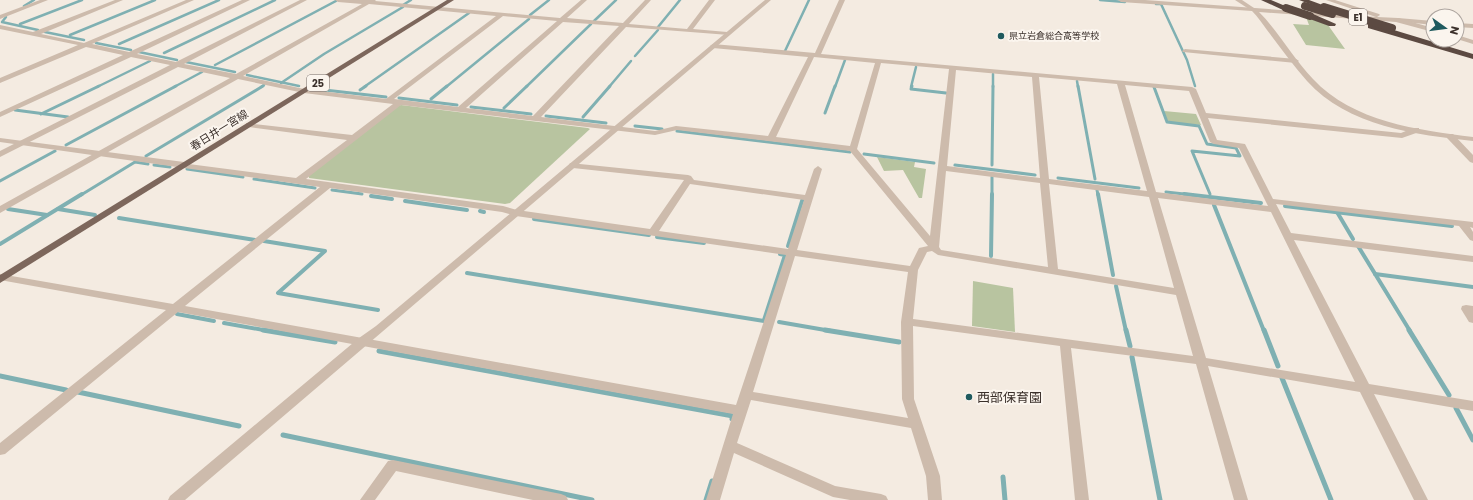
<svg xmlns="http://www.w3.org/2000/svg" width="1473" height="500" font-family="Poppins,'Noto Sans JP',sans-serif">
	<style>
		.green { fill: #b8c4a0 }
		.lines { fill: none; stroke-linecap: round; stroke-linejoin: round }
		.stream-far3 { stroke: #7fb0b2; stroke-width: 2.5 }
		.stream-far2 { stroke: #7fb0b2; stroke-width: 3 }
		.stream-far1 { stroke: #7fb0b2; stroke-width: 4 }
		.stream { stroke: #7fb0b2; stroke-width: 5 }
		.minor { fill: #cdbbac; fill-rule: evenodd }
		.tertiary { fill: #cdbbac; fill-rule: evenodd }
		.primary { fill: #7d675c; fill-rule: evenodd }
		.motorway { fill: #5c4a42; fill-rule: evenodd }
		.motorway-bridge { stroke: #5c4a42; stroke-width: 8 }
		.poi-dot { fill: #1f5a5e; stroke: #fbf5ee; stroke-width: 1.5 }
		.labels { text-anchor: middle; stroke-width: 4; stroke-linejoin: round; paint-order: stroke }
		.far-poi-label { font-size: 9px; fill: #3b302b; stroke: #fbf5ee; text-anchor: start }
		.shield { fill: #fbf5ee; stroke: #756b66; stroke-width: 1 }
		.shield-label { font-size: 10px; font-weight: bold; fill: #3b302b }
		.street-label { font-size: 11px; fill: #3b302b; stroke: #fbf5ee }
		.near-poi-label { font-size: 13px; fill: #3b302b; stroke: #fbf5ee; text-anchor: start }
	</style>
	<rect width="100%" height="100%" fill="#f4ebe1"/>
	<g class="green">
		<polygon points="1306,17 1328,25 1345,49 1306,45 1293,24 1309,25"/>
		<polygon points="401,105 588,128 590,129 510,203 505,204 309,178 309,175 397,106"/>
		<polygon points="1164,111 1196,114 1201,125 1168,122"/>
		<polygon points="877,157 915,162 914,167 926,169 922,198 919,198 903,170 884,171"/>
		<polygon points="973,281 1013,288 1015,332 972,326"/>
	</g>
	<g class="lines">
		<g class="stream-far3">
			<polyline points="1100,0 1125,2"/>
			<polyline points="1156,4 1161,4 1187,60 1195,86"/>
			<polyline points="403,5 411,0"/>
			<polyline points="24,6 34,0"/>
			<polyline points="530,15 549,0"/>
			<polyline points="6,17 2,22 38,30"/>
			<polyline points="594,21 616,0"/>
			<polyline points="20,24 82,0"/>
			<polyline points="658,27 680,0"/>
			<polyline points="45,32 84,40"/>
			<polyline points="70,35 155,0"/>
			<polyline points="96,43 131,50"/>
			<polyline points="119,44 219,0"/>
			<polyline points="785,51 809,0"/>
			<polyline points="139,52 177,60"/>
			<polyline points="164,53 275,0"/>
			<polyline points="635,56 658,30"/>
			<polyline points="186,62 235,72"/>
			<polyline points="215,65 336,1"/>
			<polyline points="247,75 299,86"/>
			<polyline points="1077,81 1078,87"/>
			<polyline points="281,83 324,54 403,7"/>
			<polyline points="97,87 150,61"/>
			<polyline points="174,87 202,72"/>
			<polyline points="261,87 264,85"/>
			<polyline points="364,87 469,13"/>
			<polyline points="446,87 529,19"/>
			<polyline points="526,87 591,24"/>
			<polyline points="609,87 631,61"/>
			<polyline points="835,87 845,60"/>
			<polyline points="911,87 916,67"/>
			<polyline points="993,87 993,74"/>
		</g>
		<g class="stream-far2">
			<polyline points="912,86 911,89 946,93"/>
			<polyline points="1078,86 1095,179"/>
			<polyline points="1154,87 1167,122 1199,126 1207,144 1236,148 1240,156 1192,151 1210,194"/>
			<polyline points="316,89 386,97"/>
			<polyline points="360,90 366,86"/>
			<polyline points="399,98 457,105"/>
			<polyline points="431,99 447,86"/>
			<polyline points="471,107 531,114"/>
			<polyline points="504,108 527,86"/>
			<polyline points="15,110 68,117"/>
			<polyline points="825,113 835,86"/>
			<polyline points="41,114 99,86"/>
			<polyline points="546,116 606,123"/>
			<polyline points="583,117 610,86"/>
			<polyline points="635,126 662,129"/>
			<polyline points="677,131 850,152"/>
			<polyline points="66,145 176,86"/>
			<polyline points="864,154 934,163"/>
			<polyline points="146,156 263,86"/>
			<polyline points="154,165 170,167"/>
			<polyline points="955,165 1035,175"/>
			<polyline points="992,165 993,86"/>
			<polyline points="187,169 243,177"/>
			<polyline points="1058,178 1139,188"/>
			<polyline points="254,179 315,188"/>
			<polyline points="0,181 55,151"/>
			<polyline points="332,190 362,194"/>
			<polyline points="1097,190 1098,195"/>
			<polyline points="1166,192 1193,195"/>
			<polyline points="81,195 135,162 148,164"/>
			<polyline points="992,195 992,177"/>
		</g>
		<g class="stream-far1">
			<polyline points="1098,194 1113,275"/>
			<polyline points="1184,194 1261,203"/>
			<polyline points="371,196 392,199"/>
			<polyline points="405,201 467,210"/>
			<polyline points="1214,205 1264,331"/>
			<polyline points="1285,206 1452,226"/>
			<polyline points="8,209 47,215"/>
			<polyline points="58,209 95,215"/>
			<polyline points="480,211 484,212"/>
			<polyline points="1337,212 1353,239"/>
			<polyline points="119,218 255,240"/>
			<polyline points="534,219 649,235"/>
			<polyline points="657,237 704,243"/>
			<polyline points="264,241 325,251 278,293 378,310"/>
			<polyline points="0,244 82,194"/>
			<polyline points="788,246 803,198"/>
			<polyline points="1358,246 1410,331"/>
			<polyline points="991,256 992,194"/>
			<polyline points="467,273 764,321"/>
			<polyline points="1375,274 1473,287"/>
			<polyline points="1116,286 1126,331"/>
			<polyline points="177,314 214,321"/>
			<polyline points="764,320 785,255 780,254"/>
			<polyline points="779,322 831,331"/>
			<polyline points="224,323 269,331"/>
		</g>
		<g class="stream">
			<polyline points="263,330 335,342"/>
			<polyline points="825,330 899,342"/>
			<polyline points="1126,330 1130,346"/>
			<polyline points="1264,330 1278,366"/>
			<polyline points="1409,330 1449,395"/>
			<polyline points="379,351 733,416 732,419"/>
			<polyline points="1132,357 1160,500"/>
			<polyline points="0,376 66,390"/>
			<polyline points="1282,378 1331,500"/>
			<polyline points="78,392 239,426"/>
			<polyline points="1456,408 1473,440"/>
			<polyline points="283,435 592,500"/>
			<polyline points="1003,477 1005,500"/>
			<polyline points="706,500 712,481"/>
		</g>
		<g class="minor">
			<polygon points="40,0 48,0 0,19 0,15"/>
			<path d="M115 0H123L41 34 84 43 186 0H194L92 44 129 52 242 0H250L137 54 176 62 300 0H307L184 64 236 74 362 4 338 2 335 0H376L375 1 560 18 581 0H587L567 18 623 23 645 0H651L629 24 687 29 709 0H715L693 29 727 32 730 34 729 35 626 27 541 117 655 131 676 126 768 136 808 57 713 48 710 46 713 44 815 53 839 0H845L821 54 1192 87 1196 89 1206 113 1401 133 1413 128H1419V132L1402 138 1208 118 1217 140 1245 144 1273 199 1473 222V228L1470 227 1473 232V241L1470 240 1459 226 1276 204 1291 233 1473 256V262L1294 240 1369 384 1473 401V411L1374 394 1428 500H1414L1360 392 1208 366 1248 500H1234L1196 364 1071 348 1089 500H1075L1060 346 913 326 914 399 940 476 942 500H928L926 476 911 428 751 400 737 443 835 486 881 494 886 496 888 500H850L833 497 734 453 720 500H706L733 414 178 312 5 454 0 455V443L166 310 0 280V274L173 304 320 187 184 168 180 165 181 163 296 178 347 140 249 127H246V123L352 135 393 104 304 93 238 79 0 213V206L230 78 178 67 0 157V151L170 65 131 57 0 117V112L123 55 86 47 0 83V78L78 45 0 29V25L33 32ZM369 4 496 16 386 99 304 89 243 76ZM503 16 557 21 458 107 394 99ZM563 22 619 26 533 116 466 108ZM814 57 875 63 850 146 776 137ZM881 63 949 69 930 236 857 149ZM956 70 1032 77 1040 178 947 166ZM1039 77 1117 84 1147 191 1049 179ZM1125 85 1189 91 1210 142 1214 144 1239 148 1268 206 1156 192ZM401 105 655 135 677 130 850 151 928 246 919 248 910 266 797 250 822 169 818 166 814 169 805 195 694 180 691 176 688 175 570 163 569 165 573 168 684 180 650 229 517 210 503 206 306 179ZM946 171 1040 183 1048 267 941 250 939 247ZM690 184 804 200 788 249 659 231ZM1049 184 1149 197 1174 288 1058 269ZM330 188 502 212 516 216 786 255 736 405 185 306ZM1158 198 1271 212 1355 382 1206 358ZM932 251 938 255 1176 295 1193 356 913 319 918 270 927 252ZM795 256 908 272 901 322 902 399 908 418 753 392Z"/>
			<polygon points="1235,0 1242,0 1257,10 1252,11"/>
			<polygon points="1398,18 1433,21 1433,25 1396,21 1396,19"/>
			<polygon points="1457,23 1473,24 1473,28 1457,27"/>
			<polygon points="1185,49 1296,59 1299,61 1296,63 1183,52 1182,51"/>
			<polygon points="1447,134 1453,134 1473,155 1473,163 1470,162 1447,138"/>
			<polygon points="1466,305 1473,306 1473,323 1469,322 1461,309 1462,306"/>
			<polygon points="393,460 561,494 566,496 568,500 533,500 396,471 375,500 360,500 388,461"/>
		</g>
		<g class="tertiary">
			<polygon points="765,0 771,0 185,500 168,500 170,496 359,338 376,326"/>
			<path d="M1118 0H1145L1376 17 1326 0H1335L1379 14 1380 15 1377 17 1398 18 1433 28V32L1396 22 1259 12C1279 32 1293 58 1313 79 1353 122 1418 130 1473 137V141C1417 135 1347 126 1307 81 1293 65 1280 47 1267 30 1262 23 1258 17 1252 11L1121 2Z"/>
			<polygon points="1457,35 1473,40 1473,44 1457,39"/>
			<polygon points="0,138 184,162 188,165 184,168 0,142"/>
		</g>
		<polygon class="primary" points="447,0 454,0 0,283 0,275"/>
		<g class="motorway">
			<polygon points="1261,0 1271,0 1290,8 1286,10 1283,10"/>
			<polygon points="1299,0 1309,0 1328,7 1324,9"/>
			<polygon points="1307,14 1313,14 1336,24 1335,26 1329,26 1307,18"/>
			<polygon points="1368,24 1374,24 1473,54 1473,59 1368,28"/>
		</g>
		<g class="motorway-bridge">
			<polyline points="1305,6 1332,14"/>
			<polyline points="1324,7 1392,28"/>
			<polyline points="1286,8 1310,16"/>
		</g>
	</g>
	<g class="poi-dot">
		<circle cx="1001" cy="36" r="4"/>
		<circle cx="969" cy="397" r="4"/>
	</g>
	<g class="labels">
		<g class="far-poi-label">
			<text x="1009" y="39">県立岩倉総合高等学校</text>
		</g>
		<g class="shield">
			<rect x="1349" y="9" width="18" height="16" rx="3"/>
			<rect x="307" y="75" width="22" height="16" rx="3"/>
		</g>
		<g class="shield-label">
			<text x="1358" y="21">E1</text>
			<text x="318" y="87">25</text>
		</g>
		<g class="street-label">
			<text transform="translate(219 130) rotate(-32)" y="4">春日井一宮線</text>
		</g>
		<g class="near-poi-label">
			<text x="977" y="402">西部保育園</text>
		</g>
	</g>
	<g transform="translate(1445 28) rotate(104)"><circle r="19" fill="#fbf5ee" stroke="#aea6a0"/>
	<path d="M0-3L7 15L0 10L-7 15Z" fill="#1f5a5e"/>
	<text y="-6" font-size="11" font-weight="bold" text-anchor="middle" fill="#3b302b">N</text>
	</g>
</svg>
